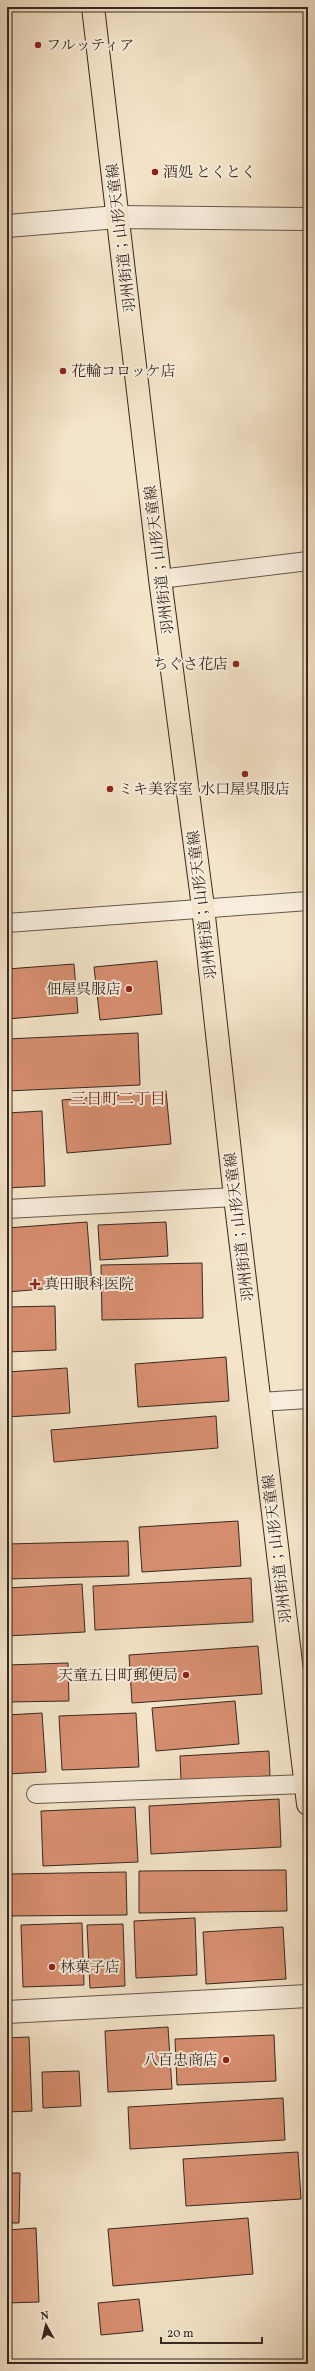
<svg xmlns="http://www.w3.org/2000/svg" width="315" height="2371" font-family="Vollkorn,'Noto Serif JP',serif">
	<style>
		.building { fill: #d88f71; stroke: #362821 }
		.lines { fill: none; stroke-linecap: round; stroke-linejoin: round }
		.service-casing { stroke: #66574b; stroke-width: 20 }
		.minor-casing { stroke: #66574b; stroke-width: 24 }
		.tertiary-casing { stroke: #66574b; stroke-width: 24 }
		.primary-casing { stroke: #362821; stroke-width: 24 }
		.service { stroke: #f8eddc; stroke-width: 18 }
		.minor { stroke: #f8eddc; stroke-width: 22 }
		.tertiary { stroke: #f8eddc; stroke-width: 22 }
		.primary { stroke: #f4e4c9; stroke-width: 22 }
		.poi-dot { fill: #8f2418; stroke: #f8eddc; stroke-width: 1.5 }
		.labels { text-anchor: middle; stroke-width: 4; stroke-linejoin: round; paint-order: stroke }
		.poi-label { font-size: 15px; fill: #362821; stroke: #f8eddc; text-anchor: start }
		.street-label { font-size: 15px; fill: #362821; stroke: #f8eddc }
		.neighbourhood-label { font-size: 16px; fill: #7a1f14; stroke: #f8eddc }
	</style>
	<rect width="100%" height="100%" fill="#f4e4c9"/>
	<filter id="stains"><feTurbulence type="fractalNoise" baseFrequency=".005" numOctaves="4"/><feColorMatrix values="0 0 0 0 .2 0 0 0 0 .09 0 0 0 0 .02 0 0 0 .5 -.17"/></filter>
	<radialGradient id="worn" r=".72"><stop offset=".6" stop-color="#630" stop-opacity="0"/><stop offset="1" stop-color="#630" stop-opacity=".3"/></radialGradient>
	<g class="building">
		<polygon points="157,961 162,1014 100,1020 94,967"/>
		<polygon points="74,964 78,1013 7,1019 7,969"/>
		<polygon points="138,1033 140,1085 7,1091 7,1039"/>
		<polygon points="166,1091 171,1144 67,1153 62,1100"/>
		<polygon points="42,1111 45,1186 7,1188 7,1113"/>
		<polygon points="87,1222 92,1285 7,1292 7,1228"/>
		<polygon points="166,1222 168,1256 100,1260 98,1225"/>
		<polygon points="202,1263 203,1318 102,1320 101,1265"/>
		<polygon points="55,1306 56,1350 7,1352 7,1307"/>
		<polygon points="226,1357 229,1401 138,1407 135,1364"/>
		<polygon points="67,1368 70,1413 7,1417 7,1372"/>
		<polygon points="216,1416 218,1448 54,1462 51,1430"/>
		<polygon points="238,1521 241,1566 142,1572 139,1527"/>
		<polygon points="128,1541 129,1576 7,1579 7,1544"/>
		<polygon points="251,1578 253,1622 95,1630 93,1586"/>
		<polygon points="82,1584 85,1632 7,1636 7,1588"/>
		<polygon points="258,1646 262,1694 132,1703 129,1655"/>
		<polygon points="68,1663 69,1701 7,1702 7,1665"/>
		<polygon points="235,1701 239,1744 156,1751 152,1708"/>
		<polygon points="42,1713 46,1772 7,1774 7,1715"/>
		<polygon points="136,1713 139,1767 62,1770 59,1716"/>
		<polygon points="269,1751 270,1776 181,1781 180,1756"/>
		<polygon points="279,1799 281,1847 151,1854 149,1806"/>
		<polygon points="135,1807 138,1862 43,1866 41,1811"/>
		<polygon points="286,1870 287,1911 139,1913 139,1871"/>
		<polygon points="126,1872 127,1915 7,1916 7,1874"/>
		<polygon points="195,1918 197,1975 136,1978 134,1921"/>
		<polygon points="82,1923 84,1985 23,1987 21,1925"/>
		<polygon points="123,1924 125,1986 90,1988 87,1925"/>
		<polygon points="283,1927 286,1979 206,1984 203,1932"/>
		<polygon points="168,2027 172,2089 108,2092 105,2031"/>
		<polygon points="274,2035 276,2081 177,2085 175,2039"/>
		<polygon points="29,2037 32,2111 7,2112 7,2038"/>
		<polygon points="79,2071 81,2106 43,2108 42,2072"/>
		<polygon points="283,2098 285,2140 130,2149 128,2107"/>
		<polygon points="298,2152 301,2199 186,2206 183,2159"/>
		<polygon points="7,2173 20,2173 19,2223 7,2223"/>
		<polygon points="248,2218 253,2274 113,2286 108,2229"/>
		<polygon points="36,2228 39,2302 7,2303 7,2230"/>
		<polygon points="139,2299 143,2331 101,2335 98,2303"/>
	</g>
	<g class="lines">
		<defs>
			<g id="service">
				<polyline points="160,579 308,561"/>
				<polyline points="7,923 308,901"/>
				<polyline points="7,1209 235,1197"/>
				<polyline points="260,1402 308,1399"/>
				<polyline points="36,1794 306,1784"/>
			</g>
			<polyline id="minor" points="7,2012 308,1996"/>
			<polyline id="tertiary" points="7,226 118,217 308,219"/>
			<polyline id="primary" points="93,7 160,579 203,907 235,1197 308,1804"/>
		</defs>
		<use href="#service" class="service-casing"/>
		<use href="#minor" class="minor-casing"/>
		<use href="#tertiary" class="tertiary-casing"/>
		<use href="#primary" class="primary-casing"/>
		<use href="#service" class="service"/>
		<use href="#minor" class="minor"/>
		<use href="#tertiary" class="tertiary"/>
		<use href="#primary" class="primary"/>
	</g>
	<g class="poi-dot">
		<circle cx="38" cy="45" r="4"/>
		<circle cx="155" cy="172" r="4"/>
		<circle cx="63" cy="371" r="4"/>
		<circle cx="236" cy="664" r="4"/>
		<circle cx="245" cy="774" r="4"/>
		<circle cx="110" cy="789" r="4"/>
		<circle cx="129" cy="989" r="4"/>
		<path d="M33 1278h4v4h4v4h-4v4h-4v-4h-4v-4h4z"/>
		<circle cx="186" cy="1675" r="4"/>
		<circle cx="52" cy="1967" r="4"/>
		<circle cx="226" cy="2060" r="4"/>
	</g>
	<g class="labels">
		<g class="poi-label">
			<text x="46" y="50">フルッティア</text>
			<text x="163" y="177">酒処 とくとく</text>
			<text x="71" y="376">花輪コロッケ店</text>
			<text x="228" y="669" text-anchor="end">ちぐさ花店</text>
			<text x="118" y="794">ミキ美容室</text>
			<text x="245" y="794" text-anchor="middle">水口屋呉服店</text>
			<text x="121" y="994" text-anchor="end">佃屋呉服店</text>
			<text x="44" y="1289">真田眼科医院</text>
			<text x="178" y="1680" text-anchor="end">天童五日町郵便局</text>
			<text x="60" y="1972">林菓子店</text>
			<text x="218" y="2065" text-anchor="end">八百忠商店</text>
		</g>
		<g class="street-label">
			<text transform="translate(121 238) rotate(-97)" y="5">羽州街道；山形天童線</text>
			<text transform="translate(159 560) rotate(-97)" y="5">羽州街道；山形天童線</text>
			<text transform="translate(202 905) rotate(-97)" y="5">羽州街道；山形天童線</text>
			<text transform="translate(239 1227) rotate(-97)" y="5">羽州街道；山形天童線</text>
			<text transform="translate(277 1549) rotate(-97)" y="5">羽州街道；山形天童線</text>
		</g>
		<g class="neighbourhood-label">
			<text x="118" y="1104">三日町二丁目</text>
		</g>
	</g>
	<rect width="315" height="2371" fill="none" stroke="#f4e4c9" stroke-width="24"/>
	<rect x="8" y="8" width="299" height="2355" fill="none" stroke="#362821" stroke-width="2"/>
	<rect x="12" y="12" width="291" height="2347" fill="none" stroke="#362821"/>
	<g transform="translate(46 2325) rotate(352)" stroke="#f8eddc" stroke-width="3" paint-order="stroke">
	<path d="M0-3L7 15L0 10L-7 15Z" fill="#362821"/>
	<text y="-6" font-size="11" font-weight="bold" text-anchor="middle" fill="#362821">N</text>
	</g>
	<path d="M161 2337v6h101v-6" fill="none" stroke="#362821" stroke-width="2"/>
	<text x="167" y="2337" font-size="12" fill="#362821" stroke="#f8eddc" stroke-width="3" paint-order="stroke">20 m</text>
	<rect width="100%" height="100%" filter="url(#stains)"/>
	<rect width="100%" height="100%" fill="url(#worn)"/>
</svg>
